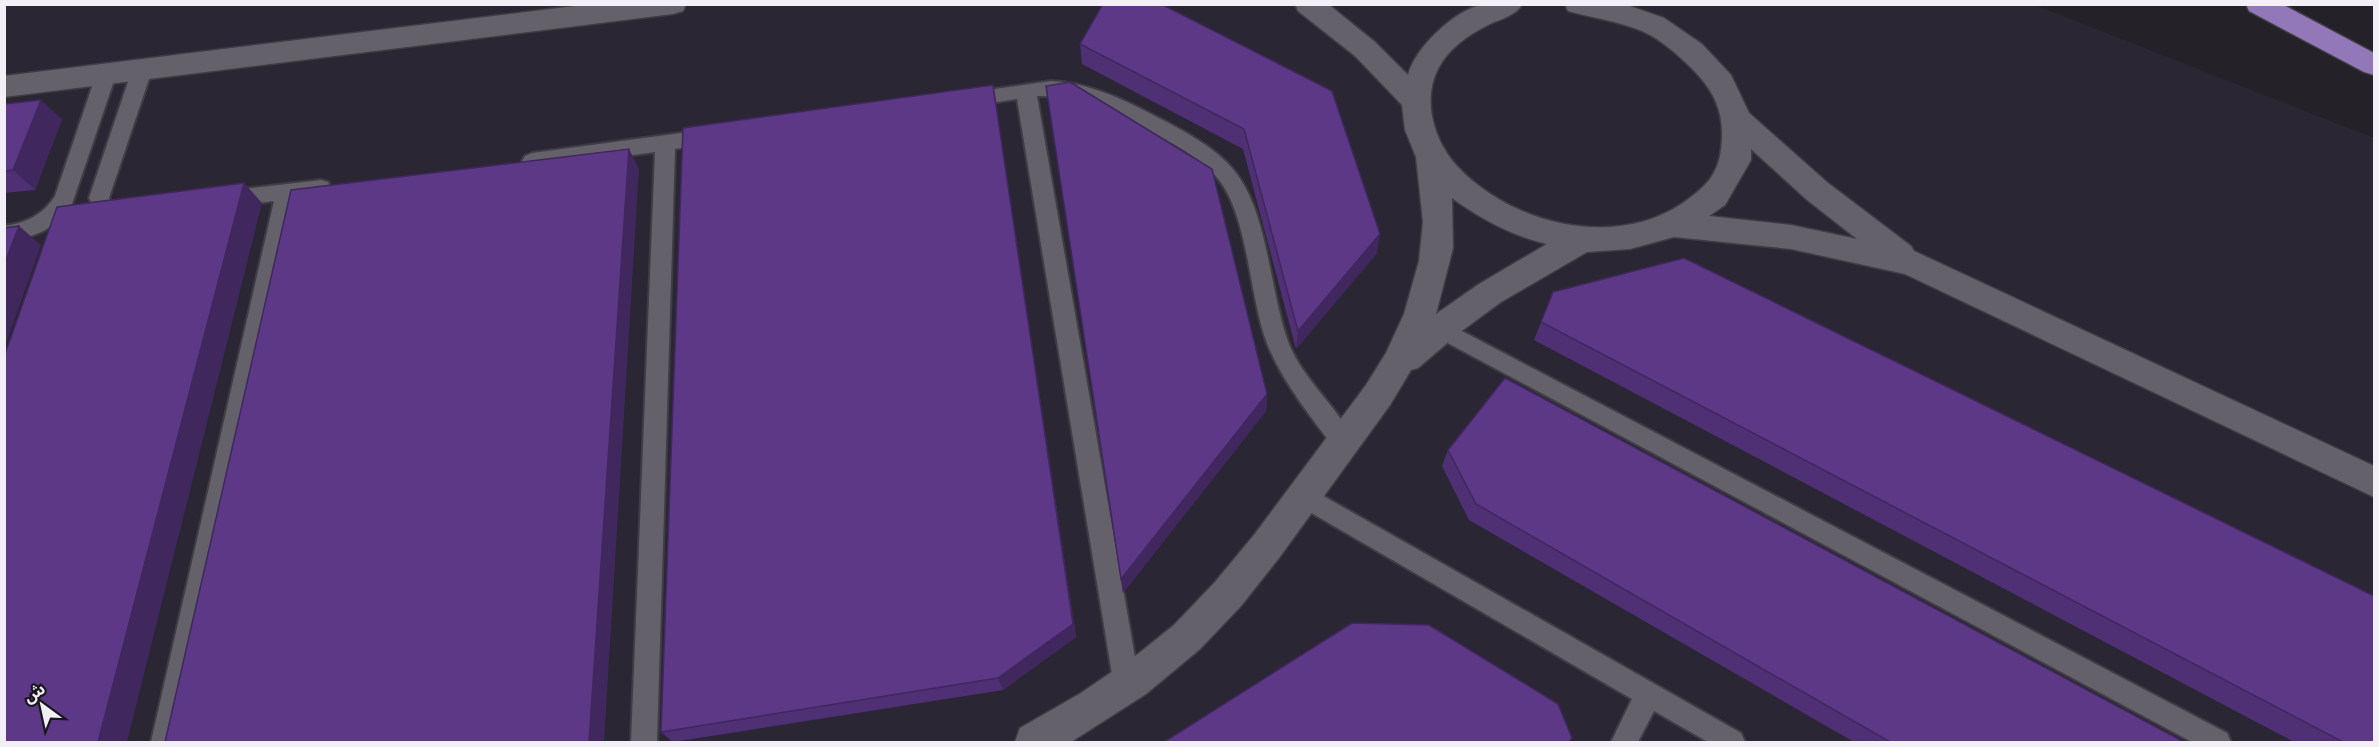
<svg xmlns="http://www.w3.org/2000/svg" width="2379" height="747" font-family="Raleway,'Noto Sans Arabic',sans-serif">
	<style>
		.built { fill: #2b2634 }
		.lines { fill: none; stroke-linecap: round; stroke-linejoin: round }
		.service-casing { stroke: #3f3d43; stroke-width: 4 }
		.tertiary-casing { stroke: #3f3d43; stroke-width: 3 }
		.motorway-casing { stroke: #3f3d43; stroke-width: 3 }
		.service { fill: #64616a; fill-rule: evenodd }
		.tertiary { fill: #64616a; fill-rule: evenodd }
		.motorway { fill: #9278b9; fill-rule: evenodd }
		.wall { fill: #4f3074 }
		.shaded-wall { fill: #40275e }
		.building { fill: #5c3887; stroke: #40275e; stroke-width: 1.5 }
	</style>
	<rect width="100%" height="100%" fill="#242129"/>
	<polygon class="built" points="4,5 2035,5 2374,138 2374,742 5,742"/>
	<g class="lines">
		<defs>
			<g id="service">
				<path d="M142 63 149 65 152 70 109 198 111 201 134 205 137 211 134 217C123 221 108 218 97 214L89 198 132 70 135 65Z"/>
				<path d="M106 68 113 70 116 75 72 204C57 229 33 238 4 242V226C26 223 43 215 55 196L96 75 99 70Z"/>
				<path d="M1051 81C1088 83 1121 98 1153 115 1180 129 1212 145 1232 168 1269 210 1269 292 1289 344 1304 381 1338 407 1355 442L1351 449 1343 452 1335 449C1310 416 1284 384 1268 346 1249 299 1249 218 1219 180 1200 156 1166 140 1140 126 1104 107 1078 95 1037 96L1140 686 1136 695 1127 699 1118 695 1114 686 1017 99 966 107 959 105 956 100 959 95 966 93Z"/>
				<polygon points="711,129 718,132 721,137 718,142 675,149 657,742 631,742 655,152 532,169 525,166 522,161 525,156 532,153"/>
				<polygon points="321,180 328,182 331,188 328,194 295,199 177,742 151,742 274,201 226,207 219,205 216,199 219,193 226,191"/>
				<polygon points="1439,319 2227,733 2231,742 2192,742 1431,334 1428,328 1431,322"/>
				<polygon points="1304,485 1741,733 1745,742 1708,742 1654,711 1638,742 1611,742 1632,699 1296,504 1292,496 1296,488"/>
			</g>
			<g id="tertiary">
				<polygon points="591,4 686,4 683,11 673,14 4,97 4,76"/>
				<path d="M1295 4H1328L1375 42 1408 75C1415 47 1457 8 1485 4 1497 3 1510 4 1522 4 1516 16 1500 19 1488 25 1468 35 1448 49 1438 69 1422 101 1434 140 1456 165 1510 224 1614 250 1683 203 1710 184 1721 171 1722 137 1723 113 1715 94 1699 76 1683 59 1664 41 1642 31 1618 21 1593 18 1568 11L1565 4H1624L1664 18 1702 44 1731 75 1749 113 1828 183 1911 246 1914 251 2374 466V497L1905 274 1791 249 1674 237 1630 249 1587 252 1501 302 1459 333 1418 368 1411 370 1390 405 1279 558 1241 606 1200 649 1146 694 1071 742H1015L1020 728 1081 693 1138 654 1174 625 1215 582 1254 535 1366 385 1386 353 1404 314 1419 261 1423 222 1416 157 1405 130 1402 105 1355 56 1298 11ZM1751 149 1806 199 1857 239 1791 225 1709 216 1725 205 1751 160ZM1452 198C1481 219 1512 236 1547 244L1479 284 1436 314 1453 248Z"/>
			</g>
			<polygon id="motorway" points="2246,4 2282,4 2374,53 2374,75 2364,72 2249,11"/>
		</defs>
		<use href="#service" class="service-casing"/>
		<use href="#tertiary" class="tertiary-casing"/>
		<use href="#motorway" class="motorway-casing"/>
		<use href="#service" class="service"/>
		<use href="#tertiary" class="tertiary"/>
		<use href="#motorway" class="motorway"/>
	</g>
	<g class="wall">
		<polygon points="1161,4 1377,253 1296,349 1243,149 1082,64 1080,44"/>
		<polygon points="993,85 1076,637 1003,690 673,742 661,732"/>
		<polygon points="1046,86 1267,394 1266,411 1123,593"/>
		<polygon points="4,104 62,119 35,190 4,193"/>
		<polygon points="1553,292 2374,742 2294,742 1534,340"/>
		<polygon points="1448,450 2184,742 1854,742 1469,520 1442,466"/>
	</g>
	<g class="shaded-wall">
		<polygon points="993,85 1076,637 1003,690 998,678"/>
		<polygon points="41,100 62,119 35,190 13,170"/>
		<polygon points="629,149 639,169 604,742 589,742"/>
		<polygon points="244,183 262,203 127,742 98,742"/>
		<polygon points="19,226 41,245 4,349 4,265"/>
		<polygon points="1380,234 1377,253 1296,349 1298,331"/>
		<polygon points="1267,394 1266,411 1123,593 1121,579"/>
	</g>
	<g class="building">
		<polygon points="1103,4 1161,4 1332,91 1380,234 1298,331 1244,129 1080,44"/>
		<polygon points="1070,82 1212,169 1267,394 1121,579 1046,86"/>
		<polygon points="993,85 1073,624 998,678 661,732 683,128"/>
		<polygon points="41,100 13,170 4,171 4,104"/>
		<polygon points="629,149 589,742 165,742 291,190"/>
		<polygon points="244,183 98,742 4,742 4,357 57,207"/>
		<polygon points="19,226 4,265 4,228"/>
		<polygon points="1684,258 2374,596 2374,742 2343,742 1541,322 1553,292"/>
		<polygon points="1505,378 2184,742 1890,742 1476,504 1448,450"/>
		<polygon points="1352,623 1429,625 1558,704 1572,738 1569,742 1164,742"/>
	</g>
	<rect width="2379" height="747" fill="none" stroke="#f2f0f6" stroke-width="12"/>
	<g transform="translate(42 705) rotate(327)" stroke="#1a171f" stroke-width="4.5" paint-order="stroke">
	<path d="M0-4.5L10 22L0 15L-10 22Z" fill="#f2f0f6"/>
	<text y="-9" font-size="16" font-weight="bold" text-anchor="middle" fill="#f2f0f6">ش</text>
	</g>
</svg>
